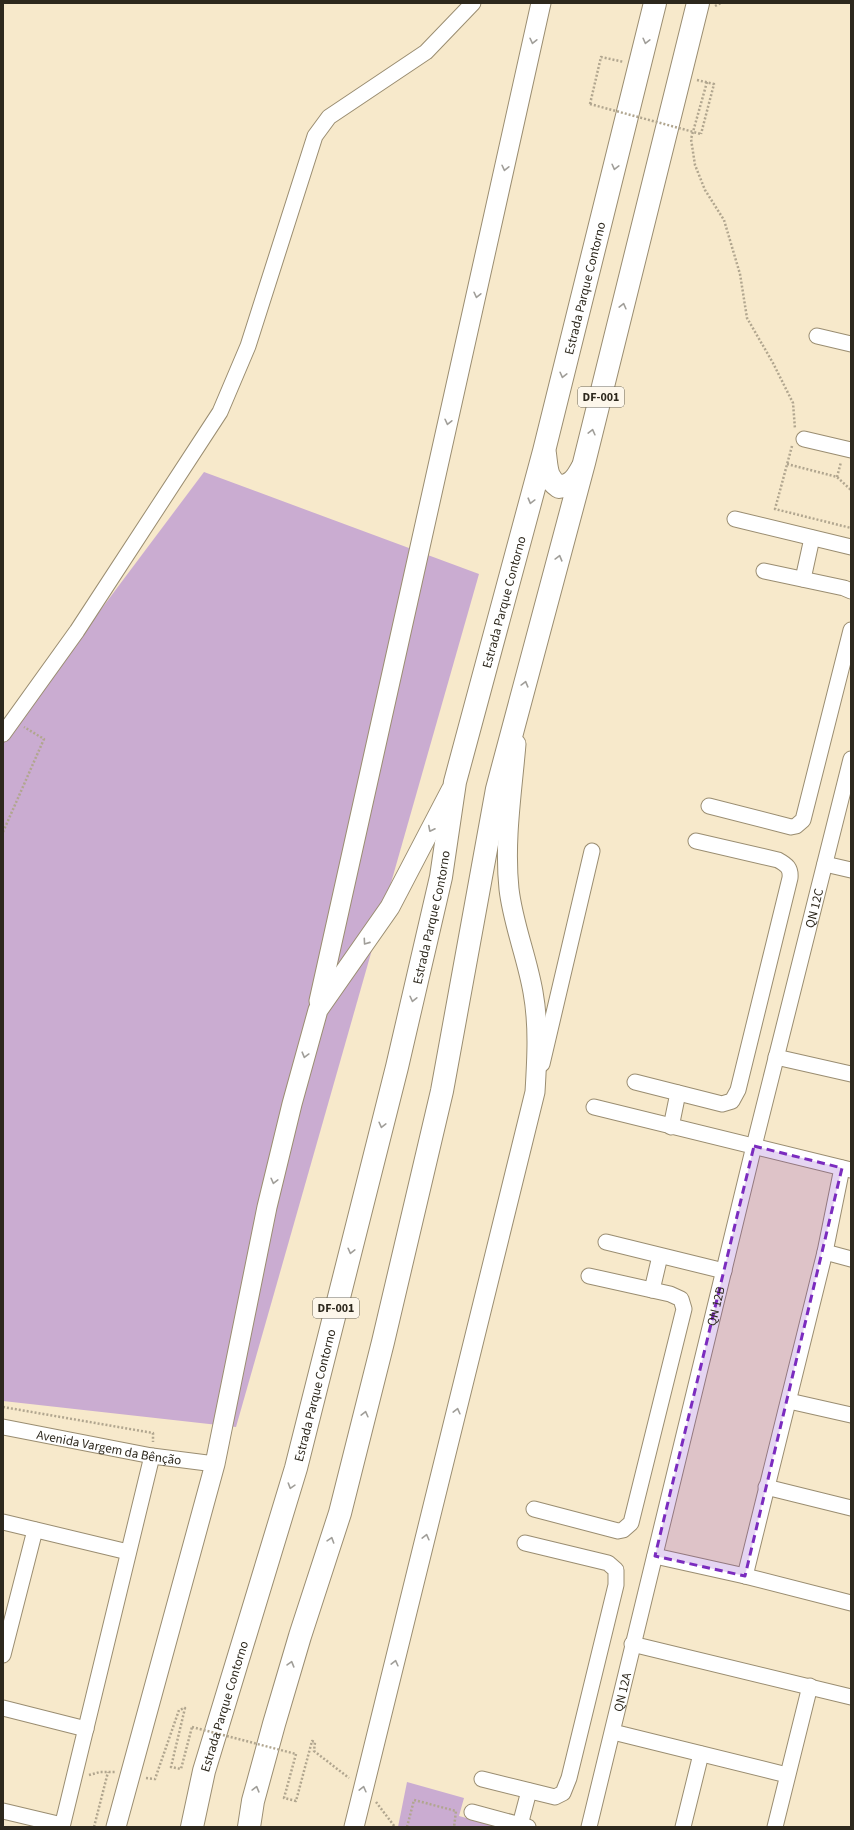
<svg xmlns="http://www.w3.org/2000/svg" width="854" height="1830" font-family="'Source Sans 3',sans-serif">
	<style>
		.green { fill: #caacd1 }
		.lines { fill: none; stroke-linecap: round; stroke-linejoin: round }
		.minor-casing { stroke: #9a8d71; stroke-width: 17 }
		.major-casing { stroke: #9a8d71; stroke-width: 21 }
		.highway-casing { stroke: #9a8d71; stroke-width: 24 }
		.path { stroke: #b1a68f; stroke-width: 2.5; stroke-dasharray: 2 2; stroke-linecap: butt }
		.minor { stroke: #fff; stroke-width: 15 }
		.major { stroke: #fff; stroke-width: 19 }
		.highway { stroke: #fff; stroke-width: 22 }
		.path-bridge { stroke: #b1a68f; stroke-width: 2.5; stroke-dasharray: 2 2; stroke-linecap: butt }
		.oneway { stroke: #a09e99 }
		.marked { fill: #7b2cbf; fill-opacity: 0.2; stroke: #7b2cbf; stroke-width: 3; stroke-dasharray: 8 5; stroke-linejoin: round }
		.labels { text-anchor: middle; stroke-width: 4; stroke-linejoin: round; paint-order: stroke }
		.shield { fill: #fdf7eb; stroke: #6b665b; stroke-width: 1 }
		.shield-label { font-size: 12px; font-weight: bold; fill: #2d281d }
		.street-label { font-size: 13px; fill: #2d281d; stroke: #fdf7eb }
	</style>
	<rect width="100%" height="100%" fill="#f7e9cb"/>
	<g class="green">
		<polygon points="204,472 479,574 236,1427 3,1401 3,740"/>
		<polygon points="407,1782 464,1798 459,1816 500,1827 398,1827"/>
	</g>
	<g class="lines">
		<defs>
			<g id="minor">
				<polyline points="817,336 851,344"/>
				<polyline points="804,439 851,450"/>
				<polyline points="735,519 851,547"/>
				<polyline points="764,571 844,588 851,591"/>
				<polyline points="803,579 812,538"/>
				<polyline points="3,734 77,631 220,412 248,346 315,136 329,117 426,52 473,3"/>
				<polyline points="709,806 791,827 796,826 803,820 851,630"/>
				<polyline points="825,864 851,870"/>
				<polyline points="776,1057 851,1074"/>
				<polyline points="542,1064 592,851"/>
				<path d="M635 1082 722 1104 732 1101 738 1090 790 878C791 868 787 865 778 860L696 841"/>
				<polyline points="594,1107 851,1170"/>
				<polyline points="671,1127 678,1093"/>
				<polyline points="606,1242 724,1271"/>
				<polyline points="825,1252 851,1259"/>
				<polyline points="652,1290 660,1256"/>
				<polyline points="789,1401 851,1415"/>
				<path id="s1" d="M3 1427 152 1456 215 1464"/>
				<polyline points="766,1487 851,1508"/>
				<polyline points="534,1509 618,1531 623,1530 631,1523 684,1309 681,1299 670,1294 589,1276"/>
				<polyline points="3,1522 128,1552"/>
				<polyline points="655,1556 745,1576 851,1603"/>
				<polyline points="745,1576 825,1252 842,1168"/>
				<polyline points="632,1644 851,1697"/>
				<polyline points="3,1655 35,1530"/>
				<polyline points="3,1708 86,1729"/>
				<polyline points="613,1732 787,1775"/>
				<polyline points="482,1779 555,1797 563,1793 569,1778 616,1585 616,1570 608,1563 525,1543"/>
				<polyline points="3,1811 62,1825"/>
				<polyline points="472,1812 528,1827"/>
				<polyline points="520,1825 529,1791"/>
				<polyline points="62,1827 152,1456"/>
				<path id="s2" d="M589 1827 754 1146 851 759"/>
				<polyline points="683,1827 701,1754"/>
				<polyline points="775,1827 810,1686"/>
			</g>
			<g id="major">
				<polyline points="319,1001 541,3"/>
				<polyline points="116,1827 215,1464 267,1207 292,1104 318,1010 390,907 451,790"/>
				<path d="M354 1827 535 1092C537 1059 539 1025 533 992 527 957 513 924 509 889 504 841 512 792 516 744"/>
			</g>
			<g id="highway">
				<path d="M545 454C547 469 546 478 559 487 572 485 576 479 582 468"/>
				<path id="s3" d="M192 1827 204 1771 296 1468 397 1067 441 877 455 782 544 451 655 3"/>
				<polyline points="249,1827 253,1801 274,1724 300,1636 340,1513 383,1342 442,1091 497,789 584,463 698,3"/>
			</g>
		</defs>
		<use href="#minor" class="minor-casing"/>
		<use href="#major" class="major-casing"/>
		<use href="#highway" class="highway-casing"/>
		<g class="path">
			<polyline points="715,6 721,3"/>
			<polyline points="697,80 714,84 701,134"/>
			<polyline points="707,82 691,139 695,165 705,190 724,220 740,274 747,318 773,363 793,403 795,429"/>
			<polyline points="590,104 601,57 624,62"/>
			<polyline points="792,446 775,509 851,528"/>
			<polyline points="787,464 837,477 851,490"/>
			<polyline points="837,477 841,462"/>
			<polyline points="3,832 44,739 24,727"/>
			<polyline points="3,1407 153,1433 153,1442"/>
			<polyline points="296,1754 284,1798 296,1801 312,1741 315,1742 314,1751 349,1778"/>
			<polyline points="89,1775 100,1772 115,1772"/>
			<polyline points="146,1778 155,1779 179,1710 185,1708 171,1767 181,1769 192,1727"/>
			<polyline points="376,1802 395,1827"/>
			<polyline points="94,1827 108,1772"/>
			<polyline points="407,1827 414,1800 456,1811 454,1827"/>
		</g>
		<use href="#minor" class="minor"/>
		<use href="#major" class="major"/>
		<use href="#highway" class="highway"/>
		<g class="path-bridge">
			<polyline points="590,104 701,134"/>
			<polyline points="192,1727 296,1754"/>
		</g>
	</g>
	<defs><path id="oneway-chevron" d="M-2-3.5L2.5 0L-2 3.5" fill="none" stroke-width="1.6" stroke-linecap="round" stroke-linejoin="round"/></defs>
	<g class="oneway">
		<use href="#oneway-chevron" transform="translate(533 41) rotate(103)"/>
		<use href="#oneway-chevron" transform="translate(646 41) rotate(104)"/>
		<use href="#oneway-chevron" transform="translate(615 167) rotate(104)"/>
		<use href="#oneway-chevron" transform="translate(505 168) rotate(103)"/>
		<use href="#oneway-chevron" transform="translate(477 295) rotate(103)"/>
		<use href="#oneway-chevron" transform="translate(623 306) rotate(-76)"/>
		<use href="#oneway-chevron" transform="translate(563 375) rotate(104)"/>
		<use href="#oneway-chevron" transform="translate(448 422) rotate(103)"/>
		<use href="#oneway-chevron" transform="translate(592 432) rotate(-76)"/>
		<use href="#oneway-chevron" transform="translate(531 501) rotate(105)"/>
		<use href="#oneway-chevron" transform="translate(559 558) rotate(-75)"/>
		<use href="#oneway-chevron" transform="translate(525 684) rotate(-75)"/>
		<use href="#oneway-chevron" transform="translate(431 829) rotate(117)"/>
		<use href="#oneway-chevron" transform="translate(366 942) rotate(125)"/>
		<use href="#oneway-chevron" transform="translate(413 999) rotate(103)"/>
		<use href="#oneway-chevron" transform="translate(305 1055) rotate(105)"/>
		<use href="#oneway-chevron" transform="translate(382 1125) rotate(104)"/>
		<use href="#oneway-chevron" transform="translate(274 1181) rotate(104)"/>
		<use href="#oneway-chevron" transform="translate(351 1251) rotate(104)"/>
		<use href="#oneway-chevron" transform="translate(457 1411) rotate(-76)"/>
		<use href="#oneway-chevron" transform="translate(365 1414) rotate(-76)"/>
		<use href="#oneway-chevron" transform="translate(291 1486) rotate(107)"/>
		<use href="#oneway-chevron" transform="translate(426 1537) rotate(-76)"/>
		<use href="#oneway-chevron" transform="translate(331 1540) rotate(-72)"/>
		<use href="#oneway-chevron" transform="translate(395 1663) rotate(-76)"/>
		<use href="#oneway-chevron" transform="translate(291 1664) rotate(-74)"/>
		<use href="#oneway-chevron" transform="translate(256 1789) rotate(-75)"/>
		<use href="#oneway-chevron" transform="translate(363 1789) rotate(-76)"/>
	</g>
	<path class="marked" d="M754 1146 842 1168 745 1576 655 1556Z"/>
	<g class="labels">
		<g class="shield">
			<rect x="578" y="387" width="46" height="20" rx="3"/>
			<rect x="313" y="1298" width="46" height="20" rx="3"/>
		</g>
		<g class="shield-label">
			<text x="601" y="401">DF-001</text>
			<text x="336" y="1312">DF-001</text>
		</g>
		<g class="street-label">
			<text dy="5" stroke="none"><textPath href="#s3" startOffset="1589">Estrada Parque Contorno</textPath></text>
			<text dy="5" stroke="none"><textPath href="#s3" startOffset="1265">Estrada Parque Contorno</textPath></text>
			<text dy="5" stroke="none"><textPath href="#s2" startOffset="946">QN 12C</textPath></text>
			<text dy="5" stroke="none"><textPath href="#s3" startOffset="941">Estrada Parque Contorno</textPath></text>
			<text dy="5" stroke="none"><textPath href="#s2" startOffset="536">QN 12B</textPath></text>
			<text dy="5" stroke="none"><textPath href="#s3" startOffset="449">Estrada Parque Contorno</textPath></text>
			<text dy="5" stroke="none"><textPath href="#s1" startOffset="108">Avenida Vargem da Bênção</textPath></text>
			<text dy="5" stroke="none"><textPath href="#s2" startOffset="139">QN 12A</textPath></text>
			<text dy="5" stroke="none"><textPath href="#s3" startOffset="125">Estrada Parque Contorno</textPath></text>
		</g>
	</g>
	<rect width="854" height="1830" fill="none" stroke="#2d281d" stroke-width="8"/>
</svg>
